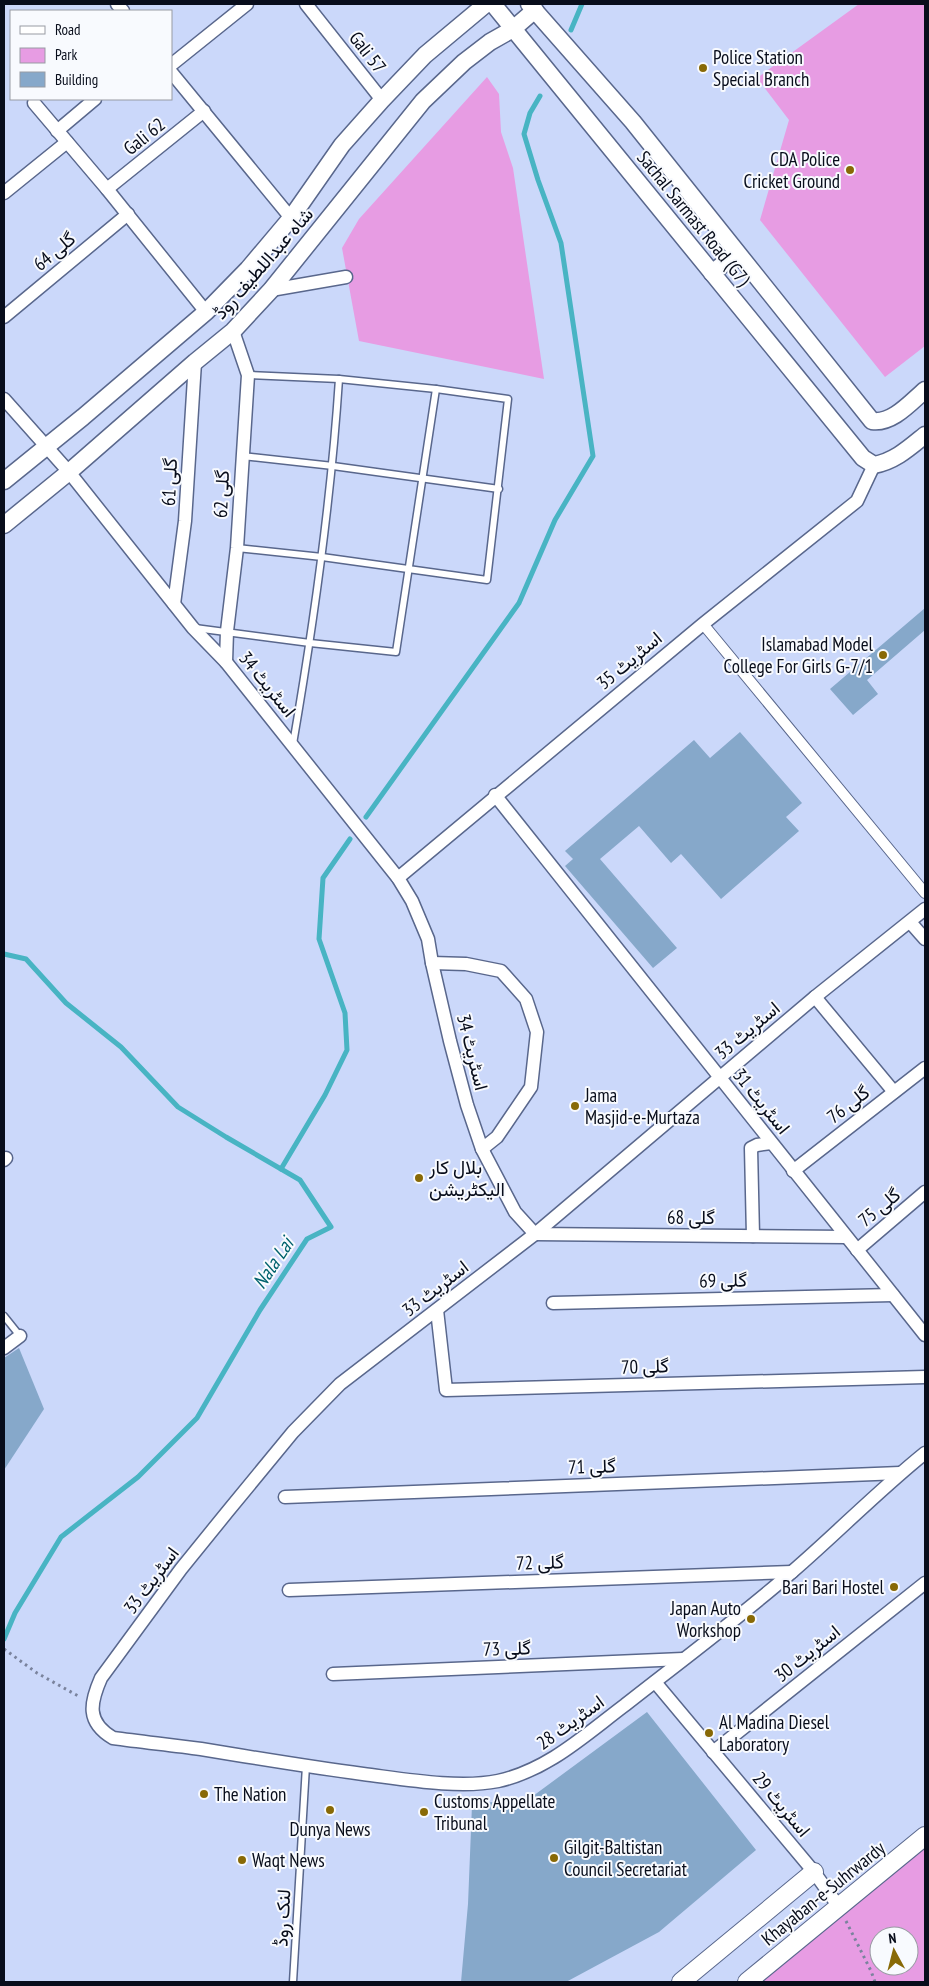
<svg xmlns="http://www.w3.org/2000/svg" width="929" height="1986" font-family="'PT Sans Narrow',Vazirmatn,sans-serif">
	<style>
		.green { fill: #e79ce3; fill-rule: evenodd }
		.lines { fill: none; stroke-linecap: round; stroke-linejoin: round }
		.stream { stroke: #48b4c3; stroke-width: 5 }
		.building { fill: #86a8ca }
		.service-casing { stroke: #59678c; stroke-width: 9 }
		.pedestrian-casing { stroke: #59678c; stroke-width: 12 }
		.minor-casing { stroke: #59678c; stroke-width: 15 }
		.tertiary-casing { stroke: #59678c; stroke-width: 19 }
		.secondary-casing { stroke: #59678c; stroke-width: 20 }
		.path { stroke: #7a839d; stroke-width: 3; stroke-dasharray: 2.5 4; stroke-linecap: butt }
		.service { stroke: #fff; stroke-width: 6 }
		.pedestrian { stroke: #fff; stroke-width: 10 }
		.minor { stroke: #fff; stroke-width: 12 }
		.tertiary { stroke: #fff; stroke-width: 16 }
		.secondary { stroke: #fff; stroke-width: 18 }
		.poi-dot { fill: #886906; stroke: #f8fafe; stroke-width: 2 }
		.labels { text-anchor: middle; stroke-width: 4; stroke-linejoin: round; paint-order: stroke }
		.street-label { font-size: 19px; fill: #080d1b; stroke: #f8fafe }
		.poi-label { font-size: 19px; fill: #080d1b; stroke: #f8fafe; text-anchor: start }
		.water-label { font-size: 20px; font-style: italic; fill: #00626d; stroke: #f8fafe }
	</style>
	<rect width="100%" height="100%" fill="#cbd8fa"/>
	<g class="green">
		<polygon points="859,4 925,4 925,346 885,377 760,220 789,120 757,78"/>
		<polygon points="487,77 499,94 501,132 513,168 544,379 359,341 342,248 359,219"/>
		<path d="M925 1841V1982H751ZM879 1936H909V1966H879Z"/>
	</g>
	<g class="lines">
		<g class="stream">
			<polyline points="571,30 582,4"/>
			<polyline points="366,817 519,603 555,520 593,456 561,243 538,180 524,134 530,113 540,96"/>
			<polyline points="4,954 26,959 66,1003 121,1047 178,1107 226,1137 300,1180 331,1227 307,1239 260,1310 197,1418 138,1477 61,1537 15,1613 4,1639"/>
			<polyline points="281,1169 325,1095 347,1050 345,1013 319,939 323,878 350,839"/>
		</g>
	</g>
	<g class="building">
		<polygon points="925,608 925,630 867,680 878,694 853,715 830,689"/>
		<polygon points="740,732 802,803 786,817 799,831 721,899 681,854 671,863 639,826 600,859 677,948 653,968 565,866 573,859 565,851 694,740 710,758"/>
		<polygon points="19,1348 44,1409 4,1470 4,1358"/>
		<polygon points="647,1712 756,1850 659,1932 566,1982 461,1982 468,1904 472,1805 533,1796"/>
	</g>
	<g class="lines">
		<defs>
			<g id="service">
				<polyline points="242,456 333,466 499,489"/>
				<polyline points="237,548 322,557 487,580 508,399 436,389 339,379 248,375"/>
				<polyline points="195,628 310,643 396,652 436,389"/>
				<path d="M293 744C314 622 331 502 339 379"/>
				<polyline points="4,1316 20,1336"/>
				<polyline points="293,1982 306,1766"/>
			</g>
			<polyline id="pedestrian" points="703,624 925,893"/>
			<g id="minor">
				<polyline points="117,4 123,11"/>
				<polyline points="306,4 382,100"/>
				<polyline points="171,65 247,4"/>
				<polyline points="171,72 291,218"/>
				<polyline points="34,103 107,189 206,312"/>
				<polyline points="57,131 95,99"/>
				<polyline points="107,189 204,111"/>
				<polyline points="4,193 67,142"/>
				<polyline points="271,290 346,277"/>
				<polyline points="4,317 128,214"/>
				<polyline points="4,399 69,472 193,628 226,662 398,878 412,901 428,939 432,963 450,1041 467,1105 482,1149 515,1212 535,1234 846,1237"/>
				<polyline points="174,604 185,521 195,362"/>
				<polyline points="226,662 227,631 237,548 248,375 233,331"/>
				<polyline points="495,795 925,1335"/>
				<polyline points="398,878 703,624 857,501 874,465"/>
				<path d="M925 909 815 997 535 1234 340 1384 293 1432 228 1511 181 1569 101 1678C90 1703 86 1722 113 1738 142 1742 172 1745 201 1749 255 1758 309 1767 363 1774 403 1779 459 1789 498 1781 548 1770 585 1735 625 1705 681 1661 739 1618 793 1571 838 1532 879 1490 925 1453"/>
				<polyline points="910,922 925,939"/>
				<polyline points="432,963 466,964 501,971 526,999 537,1032 531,1087 497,1137 482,1149"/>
				<polyline points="815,997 894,1092"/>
				<polyline points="4,1160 6,1158"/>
				<polyline points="793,1171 925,1068"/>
				<polyline points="753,1236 751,1148 757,1145 771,1143"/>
				<polyline points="857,1250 925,1192"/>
				<polyline points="553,1303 893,1295"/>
				<polyline points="437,1310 446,1390 925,1377"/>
				<polyline points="4,1348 20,1336"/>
				<polyline points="285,1497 900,1473"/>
				<polyline points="289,1590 792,1572"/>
				<polyline points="333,1674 683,1659"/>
				<polyline points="655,1682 814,1872 839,1907"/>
				<polyline points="713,1752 925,1583"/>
			</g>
			<g id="tertiary">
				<path d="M493 4 863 458 874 465C895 461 909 448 925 435"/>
				<path d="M529 4 633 122 872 421C892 424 910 403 925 390"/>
				<polyline points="712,273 737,253"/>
				<polyline points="4,481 83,417 206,312 248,269 291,218 342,145 382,100 425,55 486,4"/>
				<polyline points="4,525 69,472 195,362 233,331 271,290 423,101 464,62 490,42 513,29 535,10"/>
			</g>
			<g id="secondary">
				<polyline points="681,1982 814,1872"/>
				<polyline points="747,1982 925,1836"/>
			</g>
		</defs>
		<use href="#service" class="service-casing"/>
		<use href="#pedestrian" class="pedestrian-casing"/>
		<use href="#minor" class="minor-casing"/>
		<use href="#tertiary" class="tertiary-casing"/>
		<use href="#secondary" class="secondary-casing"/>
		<g class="path">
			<polyline points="4,1649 37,1673 80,1697"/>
			<polyline points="846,1921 871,1971 875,1982"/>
		</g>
		<use href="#service" class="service"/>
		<use href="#pedestrian" class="pedestrian"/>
		<use href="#minor" class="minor"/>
		<use href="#tertiary" class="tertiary"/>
		<use href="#secondary" class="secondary"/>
	</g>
	<g class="poi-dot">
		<circle cx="703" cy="68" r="5"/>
		<circle cx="850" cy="170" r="5"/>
		<circle cx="883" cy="655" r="5"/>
		<circle cx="575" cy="1106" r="5"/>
		<circle cx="419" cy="1178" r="5"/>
		<circle cx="894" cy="1587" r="5"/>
		<circle cx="751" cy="1619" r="5"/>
		<circle cx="709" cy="1733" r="5"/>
		<circle cx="204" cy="1794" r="5"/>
		<circle cx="330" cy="1810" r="5"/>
		<circle cx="424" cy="1812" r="5"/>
		<circle cx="554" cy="1858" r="5"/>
		<circle cx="242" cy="1860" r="5"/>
	</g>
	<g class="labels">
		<g class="street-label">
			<text transform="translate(368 52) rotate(52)" y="7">Gali 57</text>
			<text transform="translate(144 136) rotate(-39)" y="7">Gali 62</text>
			<text transform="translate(694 218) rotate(51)" y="7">Sachal Sarmast Road (G7)</text>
			<text transform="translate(54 251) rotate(-40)" y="7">گلی 64</text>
			<text transform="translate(263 263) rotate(-49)" y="7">شاہ عبداللطیف روڈ</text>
			<text transform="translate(169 482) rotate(-87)" y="7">گلی 61</text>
			<text transform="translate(221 494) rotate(-87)" y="7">گلی 62</text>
			<text transform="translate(629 660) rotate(-40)" y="7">اسٹریٹ 35</text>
			<text transform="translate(268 684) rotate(51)" y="7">اسٹریٹ 34</text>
			<text transform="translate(747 1030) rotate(-40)" y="7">اسٹریٹ 33</text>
			<text transform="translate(473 1052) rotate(76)" y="7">اسٹریٹ 34</text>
			<text transform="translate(762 1101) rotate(51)" y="7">اسٹریٹ 31</text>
			<text transform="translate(848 1104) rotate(-38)" y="7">گلی 76</text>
			<text transform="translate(879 1207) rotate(-40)" y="7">گلی 75</text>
			<text x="691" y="1224">گلی 68</text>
			<text transform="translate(723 1280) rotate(-1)" y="7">گلی 69</text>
			<text transform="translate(435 1288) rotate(-38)" y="7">اسٹریٹ 33</text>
			<text transform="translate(645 1366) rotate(-2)" y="7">گلی 70</text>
			<text transform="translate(592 1466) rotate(-2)" y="7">گلی 71</text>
			<text transform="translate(540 1562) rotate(-2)" y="7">گلی 72</text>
			<text transform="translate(151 1580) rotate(-53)" y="7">اسٹریٹ 33</text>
			<text transform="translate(507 1648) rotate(-2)" y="7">گلی 73</text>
			<text transform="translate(807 1653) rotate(-39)" y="7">اسٹریٹ 30</text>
			<text transform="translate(570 1722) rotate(-36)" y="7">اسٹریٹ 28</text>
			<text transform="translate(782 1804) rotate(50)" y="7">اسٹریٹ 29</text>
			<text transform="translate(823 1893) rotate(-39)" y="7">Khayaban-e-Suhrwardy</text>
			<text transform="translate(282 1918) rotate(-87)" y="7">لنک روڈ</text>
		</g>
		<g class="poi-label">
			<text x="713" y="64">Police Station<tspan x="713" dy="22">Special Branch</tspan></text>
			<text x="840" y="166" text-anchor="end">CDA Police<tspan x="840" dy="22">Cricket Ground</tspan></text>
			<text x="873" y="651" text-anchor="end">Islamabad Model<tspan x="873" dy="22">College For Girls G-7/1</tspan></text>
			<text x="585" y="1102">Jama<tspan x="585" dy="22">Masjid-e-Murtaza</tspan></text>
			<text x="429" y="1174">بلال کار<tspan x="429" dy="22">الیکٹریشن</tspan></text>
			<text x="884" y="1594" text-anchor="end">Bari Bari Hostel</text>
			<text x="741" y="1615" text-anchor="end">Japan Auto<tspan x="741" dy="22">Workshop</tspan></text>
			<text x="719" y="1729">Al Madina Diesel<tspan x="719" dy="22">Laboratory</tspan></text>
			<text x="214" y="1801">The Nation</text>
			<text x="434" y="1808">Customs Appellate<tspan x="434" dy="22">Tribunal</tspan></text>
			<text x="330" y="1836" text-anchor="middle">Dunya News</text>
			<text x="564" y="1854">Gilgit-Baltistan<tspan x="564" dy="22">Council Secretariat</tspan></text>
			<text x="252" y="1867">Waqt News</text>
		</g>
		<g class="water-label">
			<text transform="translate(273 1263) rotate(-56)" y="7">Nala Lai</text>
		</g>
	</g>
	<rect width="929" height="1986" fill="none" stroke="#080d1b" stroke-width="10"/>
	<rect x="10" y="10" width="162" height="90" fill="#f8fafe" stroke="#989ba3"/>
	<rect x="20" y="26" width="25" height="8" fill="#ffffff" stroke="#989ba3"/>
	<text x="55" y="35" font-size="15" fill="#080d1b">Road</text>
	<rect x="20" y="48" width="25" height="15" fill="#e79ce3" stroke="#989ba3"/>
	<text x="55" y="60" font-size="15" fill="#080d1b">Park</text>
	<rect x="20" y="72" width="25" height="15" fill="#86a8ca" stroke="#989ba3"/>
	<text x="55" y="85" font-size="15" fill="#080d1b">Building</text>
	<g transform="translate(894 1951) rotate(353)"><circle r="24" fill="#f8fafe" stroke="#989ba3"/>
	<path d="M0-4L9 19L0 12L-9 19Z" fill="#886906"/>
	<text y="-8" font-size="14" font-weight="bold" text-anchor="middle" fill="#080d1b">N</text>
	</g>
</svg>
